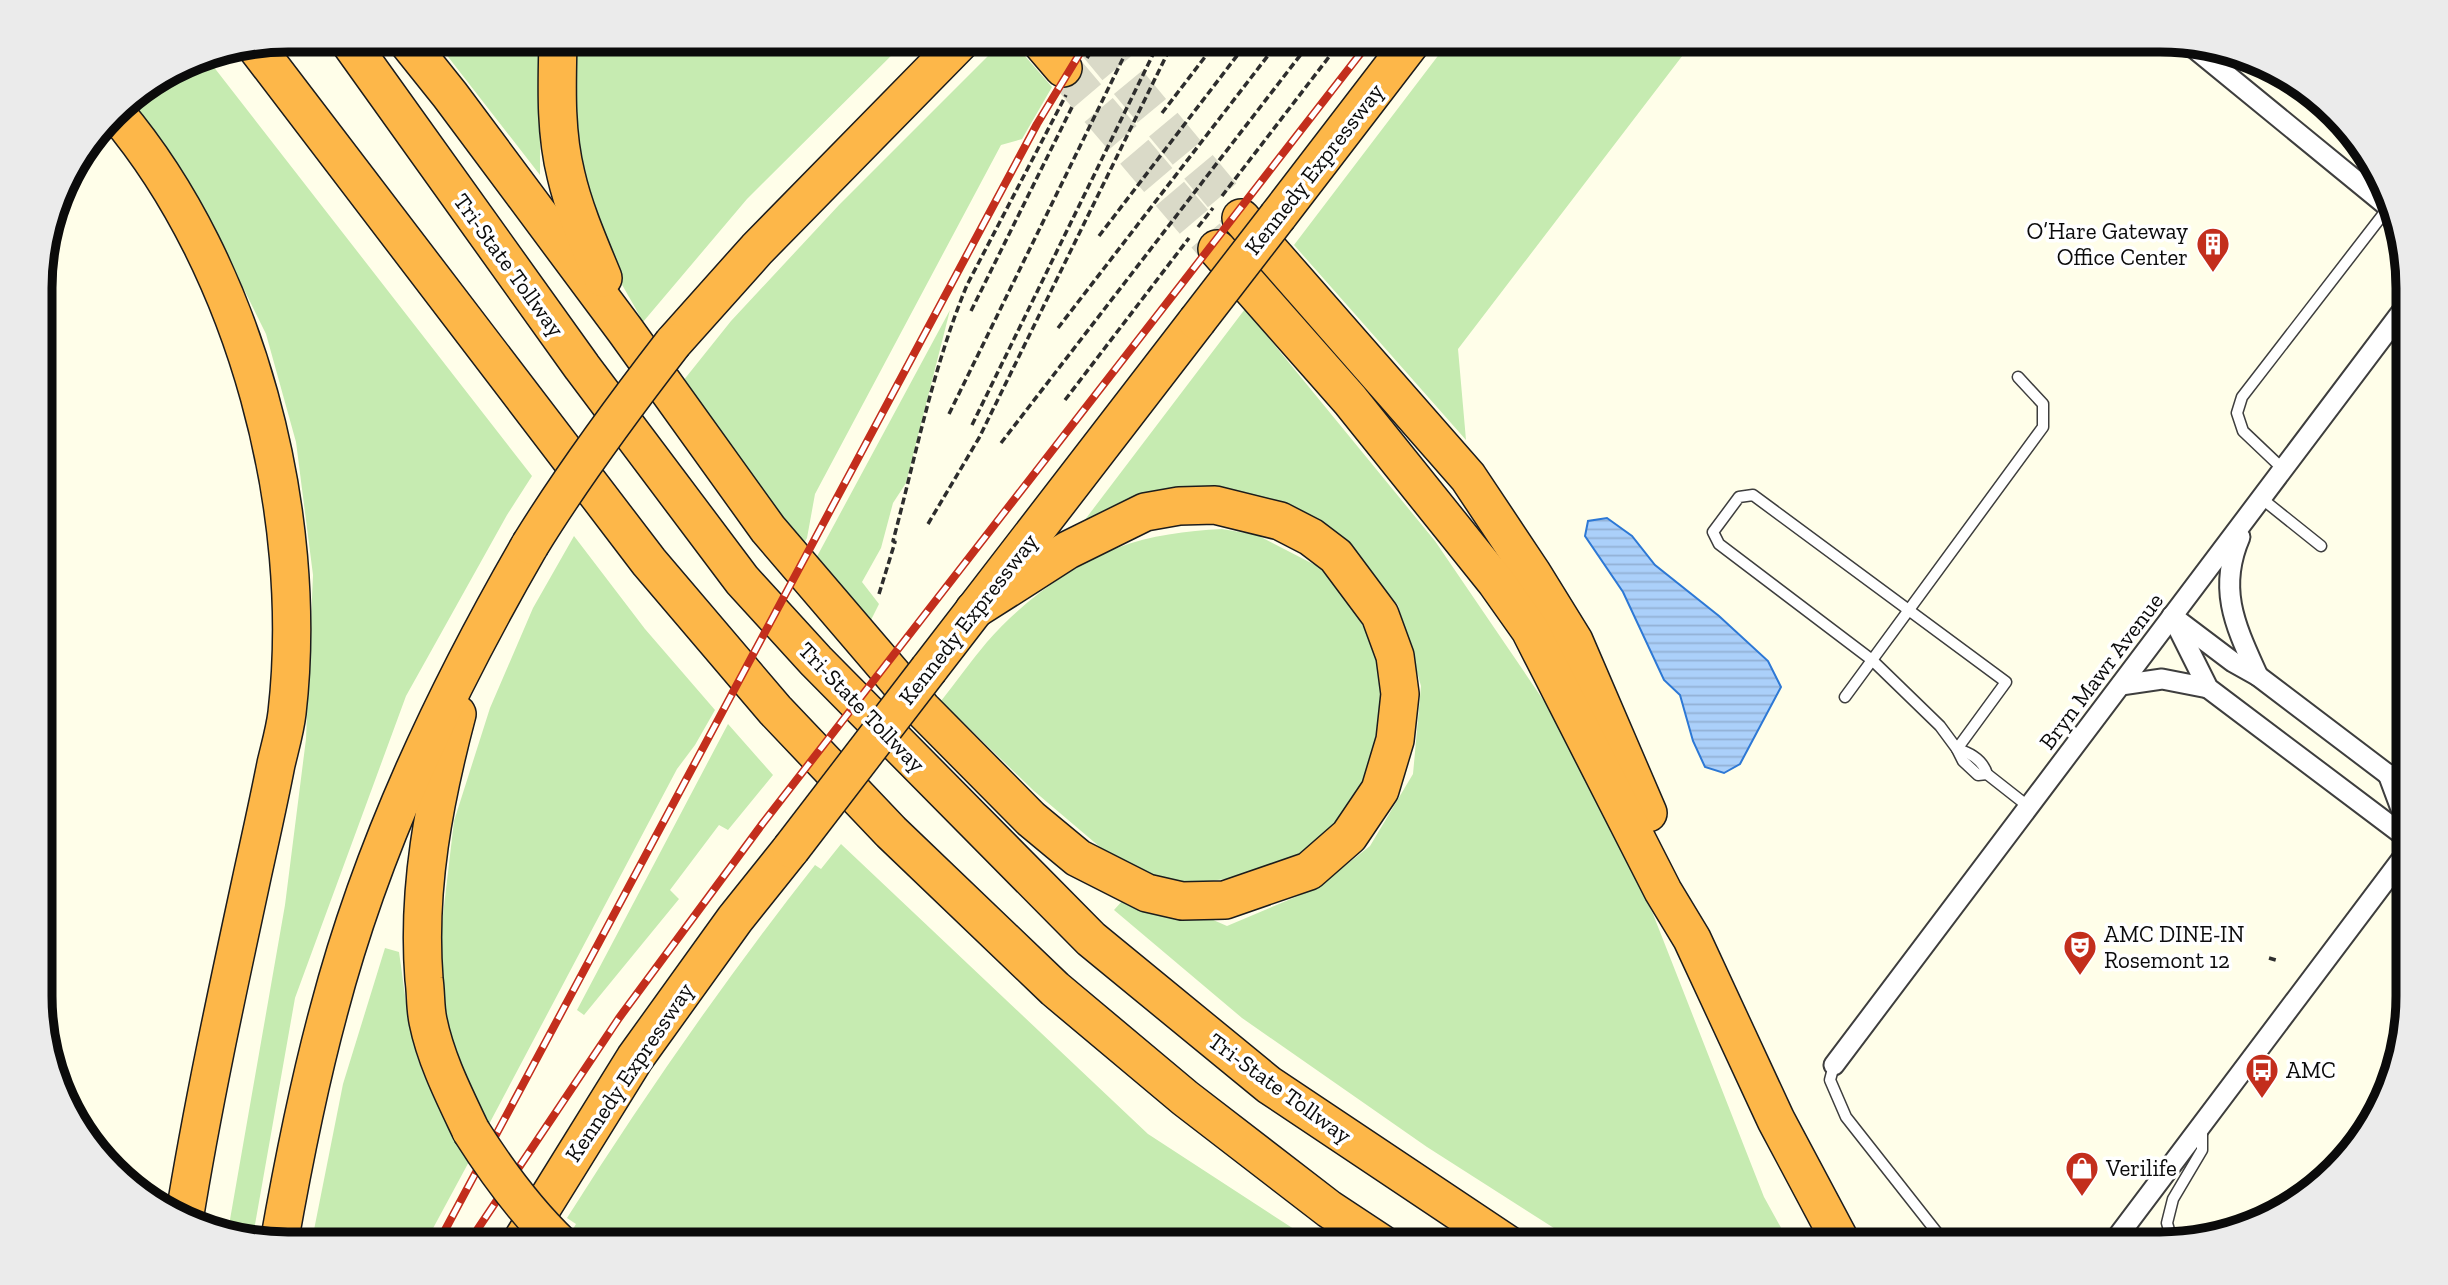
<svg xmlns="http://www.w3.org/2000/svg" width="2448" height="1285" font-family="'Zilla Slab',serif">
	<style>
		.grass { fill: #c6ebb1 }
		.water { fill: url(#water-rules); stroke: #2d78d5; stroke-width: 2 }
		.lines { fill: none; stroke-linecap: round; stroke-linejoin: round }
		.motorway-tunnel { stroke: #dadac8; stroke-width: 37; stroke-dasharray: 37 18; stroke-linecap: butt }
		.service-casing { stroke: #3e3e3e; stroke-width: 13 }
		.minor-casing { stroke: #3e3e3e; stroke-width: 23 }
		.motorway-casing { stroke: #1c1c1c; stroke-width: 40 }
		.path { stroke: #2d2d2d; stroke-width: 3.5; stroke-dasharray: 7 3.5; stroke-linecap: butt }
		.service { stroke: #fff; stroke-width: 10 }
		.minor { stroke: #fff; stroke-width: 19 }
		.motorway { stroke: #fdb749; stroke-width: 37 }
		.rail-casing { stroke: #c32e1c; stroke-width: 8 }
		.rail { stroke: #fff; stroke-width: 5; stroke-dasharray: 16; stroke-linecap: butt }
		.motorway-bridge-casing { stroke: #1c1c1c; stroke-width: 40; stroke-linecap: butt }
		.motorway-bridge { stroke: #fdb749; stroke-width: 37 }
		.labels { text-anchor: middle; stroke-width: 7; stroke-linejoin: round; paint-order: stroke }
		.street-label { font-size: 23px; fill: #0b0b0b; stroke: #fff }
		.poi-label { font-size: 23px; fill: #0b0b0b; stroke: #fff; text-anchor: start }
		.rim { fill: none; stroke: #0b0b0b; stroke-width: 9 }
	</style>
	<defs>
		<pattern id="water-rules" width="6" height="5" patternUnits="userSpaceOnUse" patternTransform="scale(1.75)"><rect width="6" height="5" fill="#abd0fa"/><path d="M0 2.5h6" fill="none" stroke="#92b1d5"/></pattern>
	</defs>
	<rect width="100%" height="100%" fill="#fffee9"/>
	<g class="grass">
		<polygon points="435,40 543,40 540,76 540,175"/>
		<path d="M576 40H907L747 199 643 322C629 295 608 264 598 236 576 175 568 105 576 40Z"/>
		<polygon points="1004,40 1011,40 1052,87 1022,139 1001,145 815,494 807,538 802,547 683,381 731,321 839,205"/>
		<polygon points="1450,40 1673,40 1686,51 1458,349 1466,440 1294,245"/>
		<polygon points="206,57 532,476 507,515 406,696 295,998 253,1236 228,1231 285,905 306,739 313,575 296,442 266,334 201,202 127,100 194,59"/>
		<polygon points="1245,309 1435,541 1561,726 1653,914 1764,1197 1790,1244 1579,1244 1427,1147 1242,1018 1114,910 1123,900 1211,919 1227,926 1317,888 1370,846 1413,774 1421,686 1398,605 1363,564 1324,532 1134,505 1084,521"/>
		<polygon points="950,310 906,483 893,503 881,548 862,582 879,604 869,624 814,562"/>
		<path d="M1222 529 1257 535 1319 567 1344 595 1369 636 1381 674 1379 741 1368 776 1350 809 1323 838 1285 864 1253 876 1217 880 1191 883 1156 877 1107 853 1034 791 941 701C956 682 971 661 987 642 1021 603 1069 567 1117 548 1151 535 1186 531 1222 529Z"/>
		<polygon points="574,536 645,629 715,710 695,745 677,769 487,1128 445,1030 439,949 454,821 490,708 533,608"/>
		<polygon points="728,724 773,775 728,830 719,825 670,890 679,899 584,1015 577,1010"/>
		<path d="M841 844 1148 1134 1317 1244 580 1245 570 1234 576 1224 567 1218C644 1096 726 978 815 865L821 869Z"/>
		<path d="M385 948 399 952C405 991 408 1032 421 1068 433 1100 455 1128 471 1158L424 1245H311L343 1084Z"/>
	</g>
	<polygon class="water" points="1607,518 1632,536 1655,565 1719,616 1768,661 1781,687 1740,764 1724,773 1705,767 1693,741 1680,695 1664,680 1623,592 1585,536 1588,521"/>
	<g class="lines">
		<g class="motorway-tunnel">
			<polyline points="1093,40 1241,218"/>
			<polyline points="1063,68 1217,249"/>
		</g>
		<defs>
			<g id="service">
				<polyline points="2283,469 2243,431 2237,413 2242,397 2388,208"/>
				<polyline points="2261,498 2321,546"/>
				<polyline points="1845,697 2043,427 2043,404 2018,377"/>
				<polyline points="1957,749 2006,682 1753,495 1739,497 1713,532 1719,544 1872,660 1940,726 1957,749 1963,761 1978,775 1987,774"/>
				<path d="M1957 749C1971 753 1983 761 1987 774L2029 807"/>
				<polyline points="1834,1065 1830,1080 1846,1117 1946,1244"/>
				<polyline points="2173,1244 2167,1223 2173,1199 2202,1150 2202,1128"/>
			</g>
			<g id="minor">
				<polyline points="2194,48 2387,206"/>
				<path d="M2240 537C2217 590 2236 627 2258 676"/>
				<polyline points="2172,616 2208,688 2407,838"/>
				<polyline points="2176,619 2233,662 2258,676 2407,789"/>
				<polyline points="2121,685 2162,679 2208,688"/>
				<polyline points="2388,774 2407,825"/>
				<polyline points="1834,1065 2406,306"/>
				<polyline points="2112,1244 2407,852"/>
			</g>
			<g id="motorway">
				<polyline points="348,40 582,367 742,580 816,661 1091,939 1269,1085 1507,1244"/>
				<polyline points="406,40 450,95 625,330 768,529 922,709 1031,819 1078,858 1147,893 1182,901 1225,900 1309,871 1349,836 1380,790 1395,740 1400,694 1395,656 1380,615 1336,556 1311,537 1280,521 1215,505 1179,506 1145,512 1068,550 974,610"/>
				<path d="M558 40C557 85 555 131 566 175 574 210 589 244 603 278"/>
				<polyline points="1039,40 1063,68"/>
				<polyline points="256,47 649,562 775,710 891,832 1055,989 1185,1098 1329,1209 1382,1244"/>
				<path d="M116 113C247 268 310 513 287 713 285 730 280 747 276 764 269 800 261 836 253 872 228 988 203 1103 184 1220"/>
				<polyline points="1278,216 1413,40"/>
				<polyline points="1241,218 1468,477 1532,573 1574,641 1648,813"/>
				<polyline points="1217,249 1350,400 1496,582 1530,630 1663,891 1692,939 1776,1120 1842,1244"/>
				<polyline points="673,343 757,249 962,40"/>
				<polyline points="929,669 1197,321"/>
				<path d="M457 714C434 801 417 889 424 979 426 993 425 1007 428 1021 436 1060 454 1095 471 1131"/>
				<path d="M279 1243C293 1164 308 1087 329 1010 372 846 445 692 530 545"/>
				<polyline points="519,1245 635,1058 735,919 791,849"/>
			</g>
		</defs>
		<use href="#service" class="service-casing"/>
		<use href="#minor" class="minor-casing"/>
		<use href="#motorway" class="motorway-casing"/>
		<g class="path">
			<polyline points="1087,58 1098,40"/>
			<polyline points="1162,113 1218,40"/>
			<polyline points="1222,196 1342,40"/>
			<polyline points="1198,227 1213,208"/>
			<polyline points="1099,236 1249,40"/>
			<polyline points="971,311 1073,105"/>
			<polyline points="1058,328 1280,40"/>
			<polyline points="1065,400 1189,238"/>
			<polyline points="949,414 1132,40"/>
			<polyline points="972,425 1160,40"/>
			<polyline points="1001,443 1312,40"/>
			<polyline points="928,524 979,438 1174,40"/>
			<path d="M879 594 895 542 893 541C916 455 933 367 967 285L1066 95"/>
			<polyline points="42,934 45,1010 43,1031"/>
			<polyline points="2269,958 2279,961"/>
			<polyline points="2044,1237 2064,1244"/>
		</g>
		<use href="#service" class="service"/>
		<use href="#minor" class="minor"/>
		<use href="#motorway" class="motorway"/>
		<defs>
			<g id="rail">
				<polyline points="437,1245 1037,124 1088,40"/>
				<polyline points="467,1245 619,1018 763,823 1371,40"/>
			</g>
		</defs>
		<use href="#rail" class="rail-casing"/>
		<use href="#rail" class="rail"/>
		<defs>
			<g id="motorway-bridge">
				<polyline points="1197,321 1278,216"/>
				<path d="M530 545C573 475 622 409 673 343"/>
				<polyline points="791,849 929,669"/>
				<path d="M471 1131C497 1172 525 1211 561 1245"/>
			</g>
		</defs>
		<use href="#motorway-bridge" class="motorway-bridge-casing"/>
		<use href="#motorway-bridge" class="motorway-bridge"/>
	</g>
	<defs>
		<symbol id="building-pin" viewBox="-11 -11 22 30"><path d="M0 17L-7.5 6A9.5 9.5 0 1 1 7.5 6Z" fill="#c32e1c" stroke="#fff"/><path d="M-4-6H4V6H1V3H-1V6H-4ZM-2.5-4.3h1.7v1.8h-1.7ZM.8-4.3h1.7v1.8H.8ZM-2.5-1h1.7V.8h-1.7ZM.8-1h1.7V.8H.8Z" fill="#fff"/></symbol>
		<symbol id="theatre-pin" viewBox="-11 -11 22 30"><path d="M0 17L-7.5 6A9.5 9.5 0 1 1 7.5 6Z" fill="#c32e1c" stroke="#fff"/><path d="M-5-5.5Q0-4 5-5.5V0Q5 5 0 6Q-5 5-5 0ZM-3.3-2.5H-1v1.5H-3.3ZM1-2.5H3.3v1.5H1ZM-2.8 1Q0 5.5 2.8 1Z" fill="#fff"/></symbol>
		<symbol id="bus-pin" viewBox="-11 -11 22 30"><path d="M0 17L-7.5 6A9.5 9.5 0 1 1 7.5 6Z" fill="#c32e1c" stroke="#fff"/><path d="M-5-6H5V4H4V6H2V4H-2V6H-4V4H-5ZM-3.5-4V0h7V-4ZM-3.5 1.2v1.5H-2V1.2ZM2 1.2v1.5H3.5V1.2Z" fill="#fff"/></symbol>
		<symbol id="shop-pin" viewBox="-11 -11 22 30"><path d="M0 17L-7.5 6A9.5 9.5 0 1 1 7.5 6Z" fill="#c32e1c" stroke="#fff"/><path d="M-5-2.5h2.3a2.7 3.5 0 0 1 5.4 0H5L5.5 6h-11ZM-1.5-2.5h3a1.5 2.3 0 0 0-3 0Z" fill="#fff"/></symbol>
	</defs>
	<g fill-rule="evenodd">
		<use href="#building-pin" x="2194" y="225" width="38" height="52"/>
		<use href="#theatre-pin" x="2061" y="928" width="38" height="52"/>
		<use href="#bus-pin" x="2243" y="1051" width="38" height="52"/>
		<use href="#shop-pin" x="2063" y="1149" width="38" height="52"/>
	</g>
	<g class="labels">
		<g class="street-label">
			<text transform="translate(1314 169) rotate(-52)" y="8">Kennedy Expressway</text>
			<text transform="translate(509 265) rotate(54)" y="8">Tri-State Tollway</text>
			<text transform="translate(968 619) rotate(-52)" y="8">Kennedy Expressway</text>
			<text transform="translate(2101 671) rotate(-53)" y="8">Bryn Mawr Avenue</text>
			<text transform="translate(862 707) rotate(46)" y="8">Tri-State Tollway</text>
			<text transform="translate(629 1072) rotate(-56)" y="8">Kennedy Expressway</text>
			<text transform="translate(1280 1088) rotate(36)" y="8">Tri-State Tollway</text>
		</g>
		<g class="poi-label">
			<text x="2188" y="239" text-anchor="end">O’Hare Gateway<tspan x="2188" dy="26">Office Center</tspan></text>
			<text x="2104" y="942">AMC DINE-IN<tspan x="2104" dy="26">Rosemont 12</tspan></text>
			<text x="2286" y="1078">AMC</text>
			<text x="2106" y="1176">Verilife</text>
		</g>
	</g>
	<path d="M0 0H2448V1285H0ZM288 52H2160A236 236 0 0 1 2396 288V996A236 236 0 0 1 2160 1232H288A236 236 0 0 1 52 996V288A236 236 0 0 1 288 52Z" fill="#ebebeb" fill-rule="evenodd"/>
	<path class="rim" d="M288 52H2160A236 236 0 0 1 2396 288V996A236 236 0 0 1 2160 1232H288A236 236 0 0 1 52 996V288A236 236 0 0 1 288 52Z"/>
</svg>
